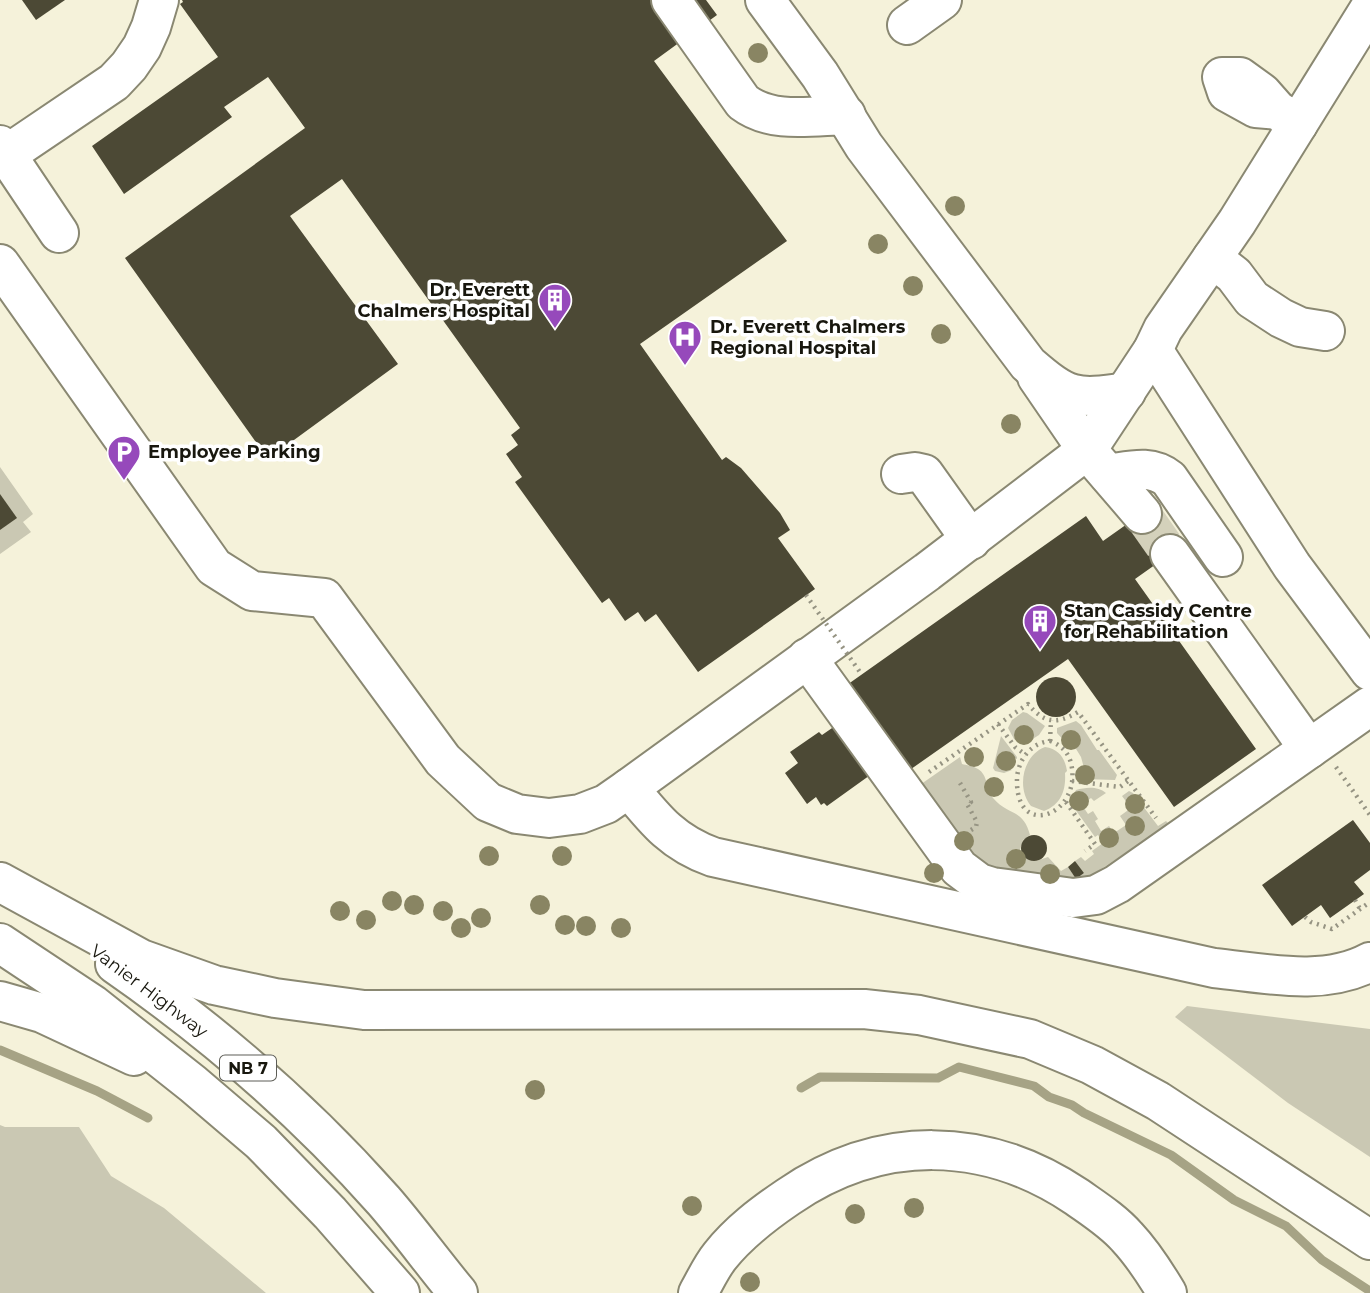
<svg xmlns="http://www.w3.org/2000/svg" width="1370" height="1293" font-family="Montserrat,sans-serif">
	<style>
		.green { fill: #cac8b3 }
		.lines { fill: none; stroke-linecap: round; stroke-linejoin: round }
		.stream { stroke: #a6a385; stroke-width: 9 }
		.building { fill: #4c4935 }
		.minor-tunnel { stroke: #d4d1bb; stroke-width: 38; stroke-dasharray: 38 19; stroke-linecap: butt }
		.minor-casing { stroke: #8a8872; stroke-width: 42 }
		.highway-casing { stroke: #8a8872; stroke-width: 42 }
		.path { stroke: #969483; stroke-width: 4.5; stroke-dasharray: 2 5; stroke-linecap: butt }
		.minor { stroke: #fff; stroke-width: 38 }
		.highway { stroke: #fff; stroke-width: 38 }
		.path-bridge { stroke: #969483; stroke-width: 4.5; stroke-dasharray: 2 5; stroke-linecap: butt }
		.tree { fill: #898563 }
		.labels { text-anchor: middle; stroke-width: 7; stroke-linejoin: round; paint-order: stroke }
		.shield { fill: #fff; stroke: #5d5d56; stroke-width: 2 }
		.shield-label { font-size: 16px; font-weight: bold; fill: #18170e }
		.poi-label { font-size: 18px; font-weight: bold; fill: #18170e; stroke: #fff; text-anchor: start }
		.street-label { font-size: 18px; fill: #18170e; stroke: #fff }
	</style>
	<rect width="100%" height="100%" fill="#f5f2da"/>
	<g class="green">
		<polygon points="0,467 33,514 23,522 31,532 0,554"/>
		<polygon points="1023,712 1027,713 1045,726 1039,735 1023,745 1014,739 1008,728 1012,720"/>
		<polygon points="1076,721 1081,725 1097,750 1099,750 1117,775 1115,780 1082,779 1079,776 1079,770 1084,768 1081,757 1073,744 1068,745 1057,733 1057,728"/>
		<polygon points="1001,736 1017,757 1017,759 1012,757 1007,768 1012,770 1004,773 995,771 993,768"/>
		<path d="M1045 747C1059 749 1065 758 1067 771L1065 773C1066 789 1062 804 1044 811L1031 806C1016 788 1023 755 1045 747Z"/>
		<path d="M960 757 962 764C966 765 973 766 978 769 988 775 986 789 993 798 1008 816 1023 808 1030 835L1023 840 1020 850 1026 859 1036 861 1048 857 1061 871 1068 867 1076 879 1084 873 1075 861 1081 857 1085 861 1094 854 1092 851 1103 843 1098 835 1095 837 1072 805 1071 802 1076 790C1086 787 1098 786 1106 793L1094 801 1091 798 1082 805 1088 814 1093 811 1098 819 1095 821 1101 831 1109 826 1114 833 1126 825 1120 816 1131 808 1122 796 1129 791 1133 793 1158 826 1166 821 1169 824 1080 883 985 874 914 789Z"/>
		<polygon points="1187,1006 1370,1029 1370,1157 1288,1103 1175,1017"/>
		<polygon points="0,1125 5,1127 79,1127 111,1176 164,1208 266,1293 0,1293"/>
	</g>
	<g class="lines">
		<g class="stream">
			<polyline points="0,1050 97,1091 148,1118"/>
			<polyline points="801,1088 820,1077 938,1078 959,1067 1034,1086 1049,1097 1072,1105 1084,1113 1171,1155 1234,1200 1286,1226 1322,1260 1370,1291"/>
		</g>
	</g>
	<g class="building">
		<polygon points="22,0 65,0 36,20"/>
		<polygon points="182,0 706,0 717,15 654,61 787,241 640,344 722,460 726,457 741,468 780,513 790,530 778,538 815,589 698,672 656,614 645,622 638,612 625,621 609,598 602,603 515,482 522,477 506,454 518,445 511,435 520,428 342,179 290,216 398,364 268,459 125,258 305,128 268,77 224,107 232,117 124,194 92,146 218,57 180,4 183,2"/>
		<polygon points="0,494 17,518 0,530"/>
		<polygon points="1154,505 1183,545 1135,579 1256,749 1174,807 1068,659 884,788 873,773 827,806 824,803 821,805 816,797 807,804 785,773 798,763 790,752 819,732 822,735 835,726 820,704 1086,516 1103,541"/>
		<circle cx="1056" cy="697" r="20"/>
		<polygon points="1353,820 1370,843 1370,870 1354,882 1364,894 1330,918 1321,905 1292,926 1262,885"/>
		<circle cx="1034" cy="848" r="13"/>
		<polygon points="1075,861 1084,873 1076,879 1068,867"/>
	</g>
	<g class="lines">
		<polyline class="minor-tunnel" points="1142,514 1170,554"/>
		<defs>
			<g id="minor">
				<path d="M671 0 743 102C772 124 811 116 846 115"/>
				<path d="M765 0 820 75 864 146 1028 364C1067 398 1075 400 1126 392"/>
				<polyline points="907,25 942,0"/>
				<polyline points="1277,110 1256,108 1227,92 1222,77 1240,77 1262,93 1277,110 1298,124"/>
				<polyline points="0,145 59,233"/>
				<polyline points="6,155 114,82 129,66 142,47 151,27 159,0"/>
				<polyline points="1212,258 1234,275 1252,299 1281,318 1300,327 1325,331"/>
				<polyline points="0,264 214,567 252,591 324,598 443,760 488,802 517,814 549,818 580,814 606,804 629,788 927,572 1087,450 1153,350 1163,329 1237,222 1370,8"/>
				<polyline points="1153,350 1292,566 1370,671"/>
				<polyline points="1037,377 1087,450 1142,514"/>
				<polyline points="901,474 915,472 924,474 971,540"/>
				<path d="M1108 474C1130 471 1150 464 1169 479L1223 557"/>
				<polyline points="1170,554 1309,749"/>
				<polyline points="807,658 959,868 979,883 992,887 1073,898 1096,895 1117,884 1370,706"/>
				<path d="M629 788C655 820 673 843 713 857L1214 968C1264 973 1324 987 1370 962"/>
			</g>
			<g id="highway">
				<polyline points="0,882 141,959 214,985 275,998 364,1010 864,1009 919,1015 1030,1039 1092,1065 1158,1101 1370,1240"/>
				<polyline points="0,943 92,1004 193,1084 261,1142 330,1213 400,1293"/>
				<path d="M115 964C213 1032 305 1112 384 1201 410 1231 433 1263 458 1293"/>
				<polyline points="0,1001 42,1013 134,1056"/>
				<path d="M698 1293C705 1281 711 1267 720 1256 739 1232 763 1214 788 1197 880 1134 985 1135 1077 1197 1094 1209 1113 1221 1127 1237 1143 1254 1155 1273 1167 1293"/>
			</g>
		</defs>
		<use href="#minor" class="minor-casing"/>
		<use href="#highway" class="highway-casing"/>
		<g class="path">
			<polyline points="998,724 1015,747 1026,755"/>
			<path d="M1050 741C1061 745 1068 752 1071 763 1083 814 1018 840 1017 783 1016 763 1029 743 1050 741Z"/>
			<polyline points="1050,741 1051,720"/>
			<polyline points="1336,767 1370,815"/>
			<path d="M929 772 1028 704C1044 723 1056 725 1078 712L1156 818"/>
			<polyline points="1072,781 1120,787 1128,781"/>
			<polyline points="960,783 971,802 967,804 977,822 976,827 971,830"/>
			<polyline points="1066,802 1095,844 1085,851"/>
			<polyline points="1355,900 1360,909"/>
			<polyline points="1305,917 1311,922 1332,929 1370,902"/>
		</g>
		<use href="#minor" class="minor"/>
		<use href="#highway" class="highway"/>
		<polyline class="path-bridge" points="806,595 862,675"/>
	</g>
	<g class="tree">
		<circle cx="758" cy="53" r="10"/>
		<circle cx="955" cy="206" r="10"/>
		<circle cx="878" cy="244" r="10"/>
		<circle cx="913" cy="286" r="10"/>
		<circle cx="941" cy="334" r="10"/>
		<circle cx="1011" cy="424" r="10"/>
		<circle cx="1024" cy="735" r="10"/>
		<circle cx="1071" cy="740" r="10"/>
		<circle cx="974" cy="757" r="10"/>
		<circle cx="1006" cy="761" r="10"/>
		<circle cx="1085" cy="775" r="10"/>
		<circle cx="994" cy="787" r="10"/>
		<circle cx="1079" cy="801" r="10"/>
		<circle cx="1135" cy="804" r="10"/>
		<circle cx="1135" cy="826" r="10"/>
		<circle cx="1109" cy="838" r="10"/>
		<circle cx="964" cy="841" r="10"/>
		<circle cx="489" cy="856" r="10"/>
		<circle cx="562" cy="856" r="10"/>
		<circle cx="1016" cy="859" r="10"/>
		<circle cx="934" cy="873" r="10"/>
		<circle cx="1050" cy="874" r="10"/>
		<circle cx="392" cy="901" r="10"/>
		<circle cx="414" cy="905" r="10"/>
		<circle cx="540" cy="905" r="10"/>
		<circle cx="340" cy="911" r="10"/>
		<circle cx="443" cy="911" r="10"/>
		<circle cx="481" cy="918" r="10"/>
		<circle cx="366" cy="920" r="10"/>
		<circle cx="565" cy="925" r="10"/>
		<circle cx="586" cy="926" r="10"/>
		<circle cx="461" cy="928" r="10"/>
		<circle cx="621" cy="928" r="10"/>
		<circle cx="535" cy="1090" r="10"/>
		<circle cx="692" cy="1206" r="10"/>
		<circle cx="914" cy="1208" r="10"/>
		<circle cx="855" cy="1214" r="10"/>
		<circle cx="750" cy="1282" r="10"/>
	</g>
	<defs>
		<symbol id="building-pin" viewBox="-11 -11 22 30"><path d="M0 17L-7.5 6A9.5 9.5 0 1 1 7.5 6Z" fill="#9649bb" stroke="#fff"/><path d="M-4-6H4V6H1V3H-1V6H-4ZM-2.5-4.3h1.7v1.8h-1.7ZM.8-4.3h1.7v1.8H.8ZM-2.5-1h1.7V.8h-1.7ZM.8-1h1.7V.8H.8Z" fill="#fff"/></symbol>
		<symbol id="hospital-pin" viewBox="-11 -11 22 30"><path d="M0 17L-7.5 6A9.5 9.5 0 1 1 7.5 6Z" fill="#9649bb" stroke="#fff"/><path d="M-5-5h3v3.5h4V-5h3V5h-3V1.5h-4V5h-3Z" fill="#fff"/></symbol>
		<symbol id="parking-pin" viewBox="-11 -11 22 30"><path d="M0 17L-7.5 6A9.5 9.5 0 1 1 7.5 6Z" fill="#9649bb" stroke="#fff"/><path d="M-3.5-5.5H1a3.5 3.5 0 0 1 0 7H-1V5.5H-3.5ZM-1-3.4V-.6H.8a1.4 1.4 0 0 0 0-2.8Z" fill="#fff"/></symbol>
	</defs>
	<g fill-rule="evenodd">
		<use href="#building-pin" x="536" y="281" width="38" height="52"/>
		<use href="#hospital-pin" x="666" y="318" width="38" height="52"/>
		<use href="#parking-pin" x="105" y="433" width="38" height="52"/>
		<use href="#building-pin" x="1021" y="602" width="38" height="52"/>
	</g>
	<g class="labels">
		<rect class="shield" x="220" y="1055.5" width="56" height="25" rx="5"/>
		<g class="shield-label">
			<text x="248" y="1074">NB 7</text>
		</g>
		<g class="poi-label">
			<text x="530" y="296" text-anchor="end">Dr. Everett<tspan x="530" dy="21">Chalmers Hospital</tspan></text>
			<text x="710" y="333">Dr. Everett Chalmers<tspan x="710" dy="21">Regional Hospital</tspan></text>
			<text x="148" y="458">Employee Parking</text>
			<text x="1064" y="617">Stan Cassidy Centre<tspan x="1064" dy="21">for Rehabilitation</tspan></text>
		</g>
		<g class="street-label">
			<text transform="translate(149 991) rotate(37)" y="6">Vanier Highway</text>
		</g>
	</g>
</svg>
